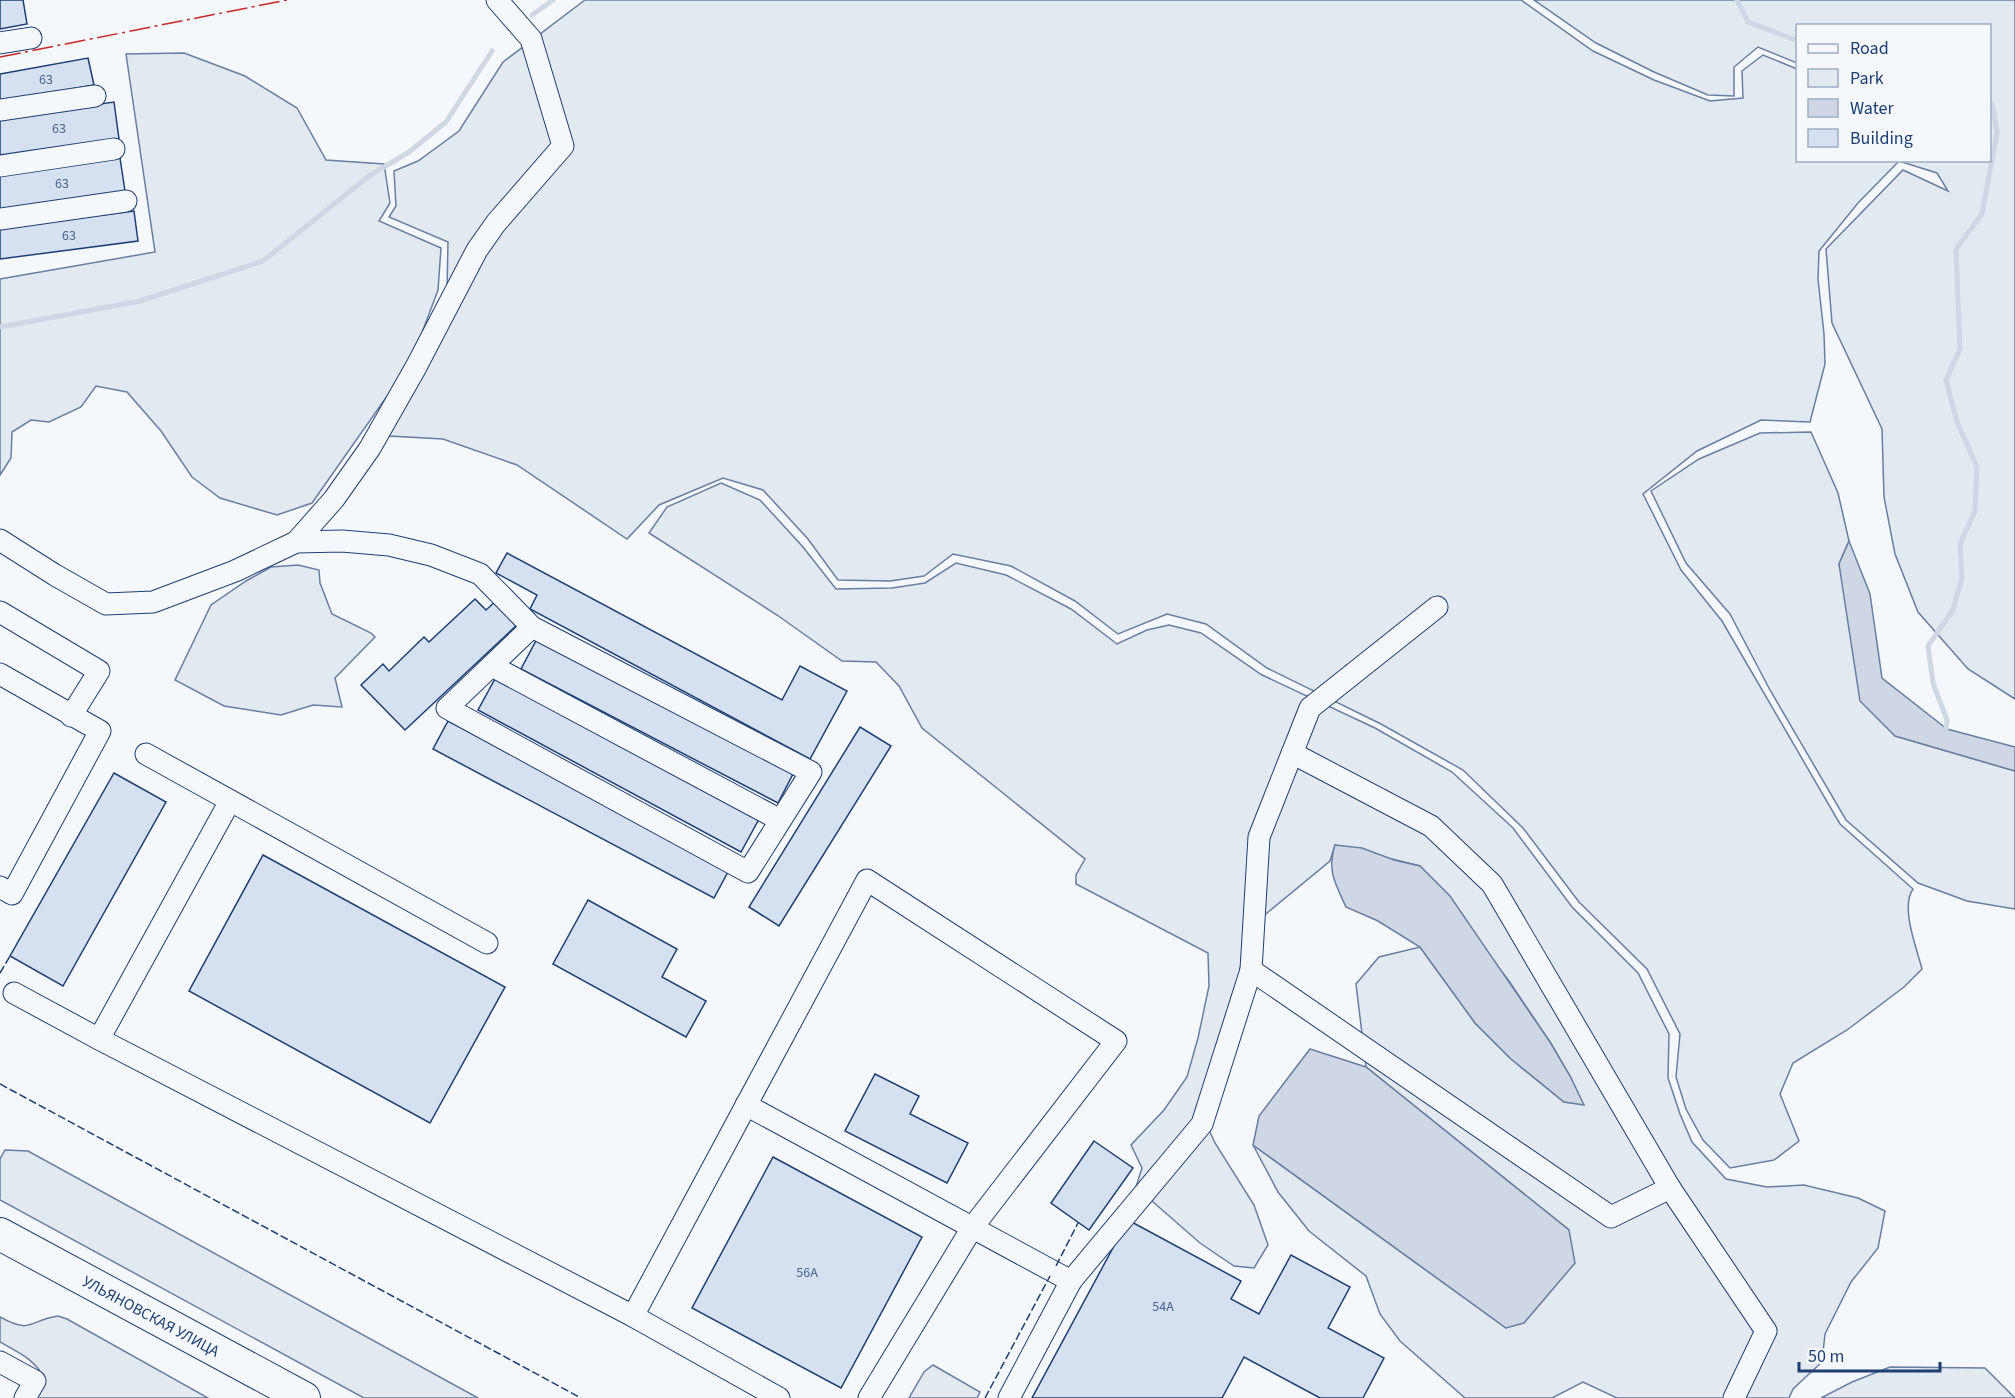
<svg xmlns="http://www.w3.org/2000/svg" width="2015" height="1398" font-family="'Source Sans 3',sans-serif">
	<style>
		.green { fill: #e3e9f0; stroke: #687fa3; stroke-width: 1.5 }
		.water { fill: #cfd7e4; stroke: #687fa3; stroke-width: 1.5 }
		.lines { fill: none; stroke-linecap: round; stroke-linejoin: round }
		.stream { stroke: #cfd7e4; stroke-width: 5 }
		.building { fill: #d5e0f0; stroke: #1d3f73; stroke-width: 1.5 }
		.minor-casing { stroke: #1d3f73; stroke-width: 23 }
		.highway-casing { stroke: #1d3f73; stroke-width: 34 }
		.minor { stroke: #f4f7fb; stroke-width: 21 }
		.highway { stroke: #f4f7fb; stroke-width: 32 }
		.fence { stroke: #1d3f73; stroke-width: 1.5; stroke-dasharray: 8 3; stroke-linecap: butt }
		.power { stroke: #c62828; stroke-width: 1.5; stroke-dasharray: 21 4.5 3 4.5; stroke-linecap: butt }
		.labels { text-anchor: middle; stroke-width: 4.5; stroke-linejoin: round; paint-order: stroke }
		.number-label { font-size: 14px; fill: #4b6792 }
		.street-label { font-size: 16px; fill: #1d3f73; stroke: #f4f7fb }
	</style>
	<rect width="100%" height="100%" fill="#f4f7fb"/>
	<g class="green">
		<path d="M585 0H1521L1593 51 1654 80 1710 101 1743 98 1742 71 1763 55 1797 69 1798 160H1990V26H1798L1797 63 1758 47 1734 67V96L1708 95 1654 72 1596 43 1534 0H2015V699L1968 669 1918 612 1895 554 1884 497 1882 429 1832 323 1826 249 1903 170 1948 191 1937 173 1899 161 1858 203 1819 251 1818 279 1824 334 1825 364 1810 422 1761 420 1697 451 1643 494 1681 570 1722 621 1840 824 1913 889C1900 907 1917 949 1922 969L1904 987 1847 1030 1793 1063 1780 1094 1799 1141 1774 1160 1730 1168 1703 1140 1686 1109 1676 1077 1680 1034 1647 969 1579 902 1523 828 1463 770 1381 724 1267 668 1206 624 1167 614 1118 634 1075 601 1011 566 953 554 924 576 890 581 838 580 808 539 763 490 723 478 659 505 627 539 517 465 443 439 389 436 447 291 448 242 389 217 396 206 394 171 418 161 459 131 503 62Z"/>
		<polygon points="184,53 245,76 297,108 326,160 384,164 390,203 379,221 441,248 438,290 411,362 312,503 277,515 220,498 192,477 161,431 127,392 96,386 81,407 49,422 31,420 12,432 11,458 0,475 0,279 155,252 126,54"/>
		<polygon points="1811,432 1838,493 1849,541 1839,564 1895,736 2015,771 2015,909 1967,901 1918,883 1846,820 1770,690 1730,614 1686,563 1651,491 1699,459 1760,433"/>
		<polygon points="721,483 760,500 803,547 836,589 892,588 925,583 956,563 1006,575 1071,609 1117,644 1147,630 1169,625 1201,633 1262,675 1375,728 1452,772 1513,828 1572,907 1638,973 1669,1034 1668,1078 1680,1114 1692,1142 1726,1179 1767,1187 1804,1185 1858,1198 1885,1211 1878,1248 1851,1282 1825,1334 1822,1362 1793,1389 1789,1398 1617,1398 1583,1382 1552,1398 1465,1398 1400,1341 1380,1314 1366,1276 1309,1231 1278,1192 1253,1145 1506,1328 1569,1230 1366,1067 1356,984 1379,957 1420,947 1475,1023 1511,1059 1564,1102 1583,1104 1570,1076 1550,1042 1509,981 1420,866 1335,845 1330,861 1244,932 1239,981 1198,1106 1215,1143 1254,1205 1268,1245 1254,1268 1234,1266 1200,1243 1136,1187 1142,1168 1131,1145 1164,1110 1187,1077 1198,1038 1209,986 1208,953 1076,884 1076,875 1085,859 922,728 899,686 876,662 842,661 777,615 649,533 667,507"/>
		<polygon points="298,565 319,570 320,583 332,614 371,633 375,637 335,678 342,707 313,705 281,715 224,706 175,680 211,605 246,581 271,567"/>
		<polygon points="5,1150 28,1151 478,1398 364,1398 0,1200 0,1159"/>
		<path d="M58 1316 67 1319 208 1398H36L44 1379C37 1360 17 1352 0 1342V1317C32 1335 29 1320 58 1316Z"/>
		<polygon points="933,1365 980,1392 977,1398 909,1398 924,1372"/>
		<polygon points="1890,1367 1985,1368 2015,1398 1821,1398 1852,1382"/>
	</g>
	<g class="water">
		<polygon points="1849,541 1870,594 1882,678 1947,729 2015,747 2015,771 1895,736 1860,701 1839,564"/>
		<path d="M1335 845 1362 848 1394 860 1420 866 1450 896 1550 1042 1570 1076 1584 1105 1564 1102 1511 1059 1475 1023 1420 947 1378 921 1346 907C1335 883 1327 871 1335 845Z"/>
		<polygon points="1310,1049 1366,1067 1569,1230 1575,1263 1524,1323 1506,1328 1253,1145 1259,1116"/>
	</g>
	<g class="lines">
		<g class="stream">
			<polyline points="1737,0 1748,22 1798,41"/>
			<polyline points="532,15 553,0"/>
			<polyline points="0,327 140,301 263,261 369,176 409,152 446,122 492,51"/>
			<polyline points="1946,729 1947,720 1933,683 1928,646 1953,610 1962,577 1960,544 1975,511 1977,467 1957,422 1946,380 1960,349 1956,249 1982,214 1997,133 1993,108 1990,102"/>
		</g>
	</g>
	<g class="building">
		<polygon points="0,0 23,0 27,24 0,29"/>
		<polygon points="88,58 94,85 0,102 0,74"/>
		<polygon points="114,102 119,139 0,156 0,118"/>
		<polygon points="120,158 125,191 0,209 0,175"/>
		<polygon points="134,211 138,241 0,259 0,228"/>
		<polygon points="507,553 782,700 800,666 847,691 810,759 530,609 537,595 496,573"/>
		<polygon points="475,599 486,610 496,601 518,624 405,730 361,685 383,664 389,671 424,637 429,642"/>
		<polygon points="538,637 795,770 778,803 521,669"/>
		<polygon points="496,677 759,819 741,852 478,710"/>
		<polygon points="448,721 729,870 714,898 433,749"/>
		<polygon points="860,727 891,746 779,926 749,907"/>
		<polygon points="114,773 166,802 63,986 10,956"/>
		<polygon points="263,855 505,987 430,1123 189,991"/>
		<polygon points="588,900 677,949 662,977 706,1001 686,1037 553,964"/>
		<polygon points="875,1074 919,1096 910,1114 968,1143 947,1183 845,1131"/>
		<polygon points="1094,1141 1133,1168 1089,1230 1051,1203"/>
		<polygon points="773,1157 922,1237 841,1388 692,1308"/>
		<polygon points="1128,1220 1241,1281 1231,1299 1259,1314 1291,1255 1350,1287 1328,1328 1384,1358 1363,1398 1320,1398 1244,1357 1222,1398 1032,1398"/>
	</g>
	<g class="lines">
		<defs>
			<g id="minor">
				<polyline points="0,43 31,38"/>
				<polyline points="0,110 95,96"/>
				<polyline points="0,166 114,149"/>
				<polyline points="0,219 126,201"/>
				<polyline points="0,540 55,575 106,604 153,602 235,571 296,542 342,541 389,545 431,555 480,574 532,627 811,772 748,872 447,708 532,627"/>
				<polyline points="296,542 334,499 370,448 416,367 477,250 496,223 563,146 531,39 497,0"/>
				<polyline points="0,612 99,671 71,716"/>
				<polyline points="492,666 780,820"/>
				<polyline points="0,674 100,731 12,894 0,887"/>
				<polyline points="1292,753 1431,826 1492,884 1670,1188 1766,1331 1734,1398"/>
				<polyline points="146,754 487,943"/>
				<polyline points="1251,970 1611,1217 1670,1188"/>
				<polyline points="14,993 99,1039 633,1316"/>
				<polyline points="99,1039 230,801"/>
				<polyline points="746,1105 1071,1281"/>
				<polyline points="0,1362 35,1381 25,1398"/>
				<polyline points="779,1398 633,1316 867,880 1116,1041 972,1228 869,1398"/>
				<polyline points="1009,1398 1071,1281 1202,1124 1251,970 1259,837 1310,708 1437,607"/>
			</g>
			<g id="highway">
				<path id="s1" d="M0 1234 304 1398"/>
			</g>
		</defs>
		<use href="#minor" class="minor-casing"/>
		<use href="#highway" class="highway-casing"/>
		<use href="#minor" class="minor"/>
		<use href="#highway" class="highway"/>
		<g class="fence">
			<polyline points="0,973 10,956"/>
			<polyline points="0,1084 581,1398"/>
			<polyline points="1056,1266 1078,1223"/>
			<polyline points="985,1398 1050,1276"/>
		</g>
		<polyline class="power" points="0,57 287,0"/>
	</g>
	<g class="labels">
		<g class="number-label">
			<text x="46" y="84">63</text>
			<text x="59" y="133">63</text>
			<text x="62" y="188">63</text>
			<text x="69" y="240">63</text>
			<text x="807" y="1277">56А</text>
			<text x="1163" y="1311">54А</text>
		</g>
		<g class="street-label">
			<text dy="6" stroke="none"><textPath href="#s1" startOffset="172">УЛЬЯНОВСКАЯ УЛИЦА</textPath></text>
		</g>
	</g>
	<rect x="1796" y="24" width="195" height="138" fill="#f4f7fb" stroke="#9eadc5" stroke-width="1.5"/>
	<rect x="1808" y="44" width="30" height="9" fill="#f4f7fb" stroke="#9eadc5" stroke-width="1.5"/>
	<text x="1850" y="54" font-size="18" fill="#1d3f73">Road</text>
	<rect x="1808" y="69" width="30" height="18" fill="#e3e9f0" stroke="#9eadc5" stroke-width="1.5"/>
	<text x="1850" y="84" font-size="18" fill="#1d3f73">Park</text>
	<rect x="1808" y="99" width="30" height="18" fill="#cfd7e4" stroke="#9eadc5" stroke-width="1.5"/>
	<text x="1850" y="114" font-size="18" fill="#1d3f73">Water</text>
	<rect x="1808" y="129" width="30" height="18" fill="#d5e0f0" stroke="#9eadc5" stroke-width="1.5"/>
	<text x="1850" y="144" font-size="18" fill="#1d3f73">Building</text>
	<path d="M1799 1362v9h141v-9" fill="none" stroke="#1d3f73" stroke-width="3"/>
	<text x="1808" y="1362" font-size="18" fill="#1d3f73" stroke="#f4f7fb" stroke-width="4.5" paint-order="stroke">50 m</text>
</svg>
